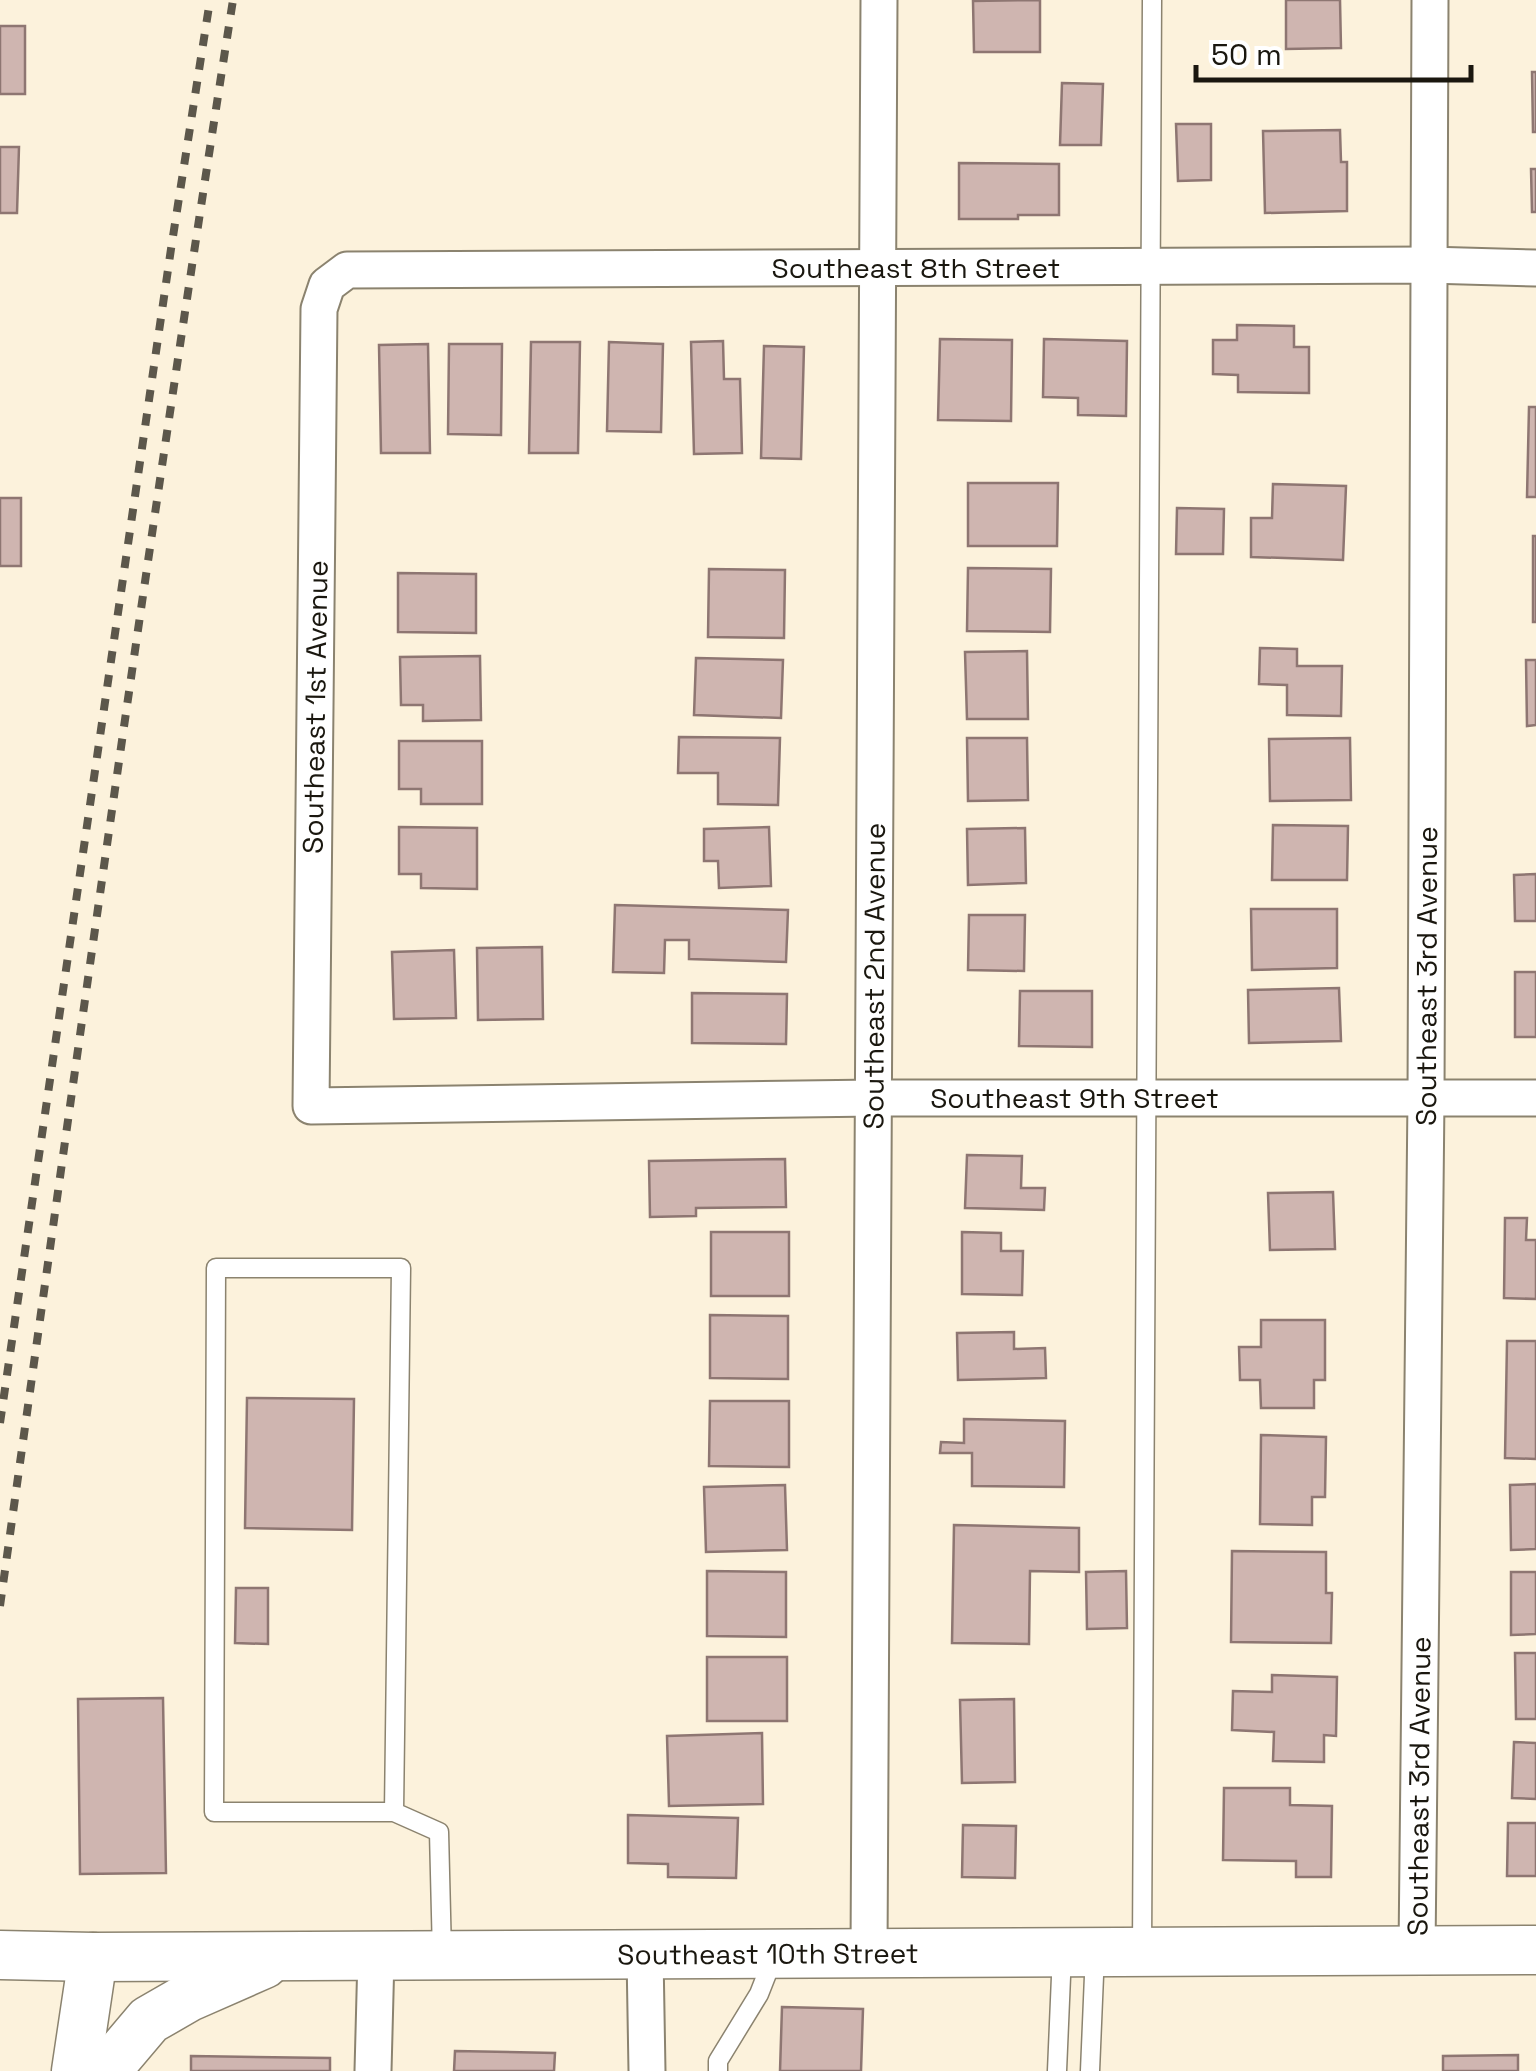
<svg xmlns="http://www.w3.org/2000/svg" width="1536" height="2071" font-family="'Space Grotesk',sans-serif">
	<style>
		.building { fill: #cfb5b0; stroke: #8e7672; stroke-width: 2.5 }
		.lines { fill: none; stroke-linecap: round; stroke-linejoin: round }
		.lane-casing { stroke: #8b836f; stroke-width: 21 }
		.street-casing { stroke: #8b836f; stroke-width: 39 }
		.secondary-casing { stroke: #8b836f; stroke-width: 51 }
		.lane { stroke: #fff; stroke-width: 18 }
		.street { stroke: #fff; stroke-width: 35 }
		.secondary { stroke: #fff; stroke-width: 48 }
		.rail { stroke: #5c574b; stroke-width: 8; stroke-dasharray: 12 12; stroke-linecap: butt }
		.labels { text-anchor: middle; stroke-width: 8; stroke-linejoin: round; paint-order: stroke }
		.street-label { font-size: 28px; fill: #1a170f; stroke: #fff }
	</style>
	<rect width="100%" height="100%" fill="#fcf2dc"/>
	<g class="building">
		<polygon points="1040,0 1040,52 974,52 973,1"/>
		<polygon points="1286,0 1340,0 1341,48 1286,49"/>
		<rect x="0" y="26" width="25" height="68"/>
		<polygon points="1532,72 1536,72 1536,132 1533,132"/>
		<polygon points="1062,83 1103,84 1101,145 1060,145"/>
		<polygon points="1176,124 1211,124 1211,180 1178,181"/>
		<polygon points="1340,130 1341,162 1347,162 1347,211 1265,213 1263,131"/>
		<polygon points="0,147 19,147 17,213 0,213"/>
		<polygon points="959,163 1059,164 1059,215 1018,215 1018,219 959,219"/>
		<polygon points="1531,169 1536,169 1536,212 1532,212"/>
		<polygon points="1237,325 1294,326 1294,347 1309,347 1309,393 1238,392 1238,375 1213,374 1213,340 1237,340"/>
		<polygon points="940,339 1012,340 1011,421 938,420"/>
		<polygon points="1044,339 1127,341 1126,416 1078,415 1078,398 1043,397"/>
		<polygon points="723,341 724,379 740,379 742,453 694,454 691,342"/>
		<polygon points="531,342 580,342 578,453 529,453"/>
		<polygon points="609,342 663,344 661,432 607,431"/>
		<polygon points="428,344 430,453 381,453 379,345"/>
		<polygon points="449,344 502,344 501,435 448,434"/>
		<polygon points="764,346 804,347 801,459 761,458"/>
		<polygon points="1529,407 1536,407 1536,497 1527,497"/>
		<polygon points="968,483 1058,483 1057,546 968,546"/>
		<polygon points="1273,484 1346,486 1343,560 1251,557 1251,518 1272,518"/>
		<rect x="0" y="498" width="21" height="68"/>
		<polygon points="1177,508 1224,509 1223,554 1176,554"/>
		<rect x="1533" y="536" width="3" height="86"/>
		<polygon points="968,568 1051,569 1050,632 967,631"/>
		<polygon points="709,569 785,570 784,638 708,637"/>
		<polygon points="398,573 476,574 476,633 398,632"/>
		<polygon points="1260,648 1297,649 1297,666 1342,666 1341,716 1287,715 1287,685 1259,684"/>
		<polygon points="1027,651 1028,719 967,719 965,652"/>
		<polygon points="480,656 481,720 423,721 423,705 401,705 400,657"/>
		<polygon points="696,658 783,660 781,718 694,715"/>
		<polygon points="1526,660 1536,660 1536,725 1527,726"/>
		<polygon points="679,737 780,738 778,805 718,804 718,773 678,773"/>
		<polygon points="967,738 1027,738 1028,800 968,801"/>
		<polygon points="1350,738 1351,800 1270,801 1269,739"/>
		<polygon points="399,741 482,741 482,804 421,804 421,789 399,789"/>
		<polygon points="1273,825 1348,826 1347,880 1272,880"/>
		<polygon points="399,827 477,828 477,889 421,888 421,874 399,874"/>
		<polygon points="769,827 771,886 719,888 718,861 704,861 704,829"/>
		<polygon points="1025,828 1026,883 968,885 967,829"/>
		<polygon points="1536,874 1536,921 1515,921 1514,875"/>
		<polygon points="615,905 788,910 786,962 689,959 689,940 665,940 664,973 613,972"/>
		<polygon points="1251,909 1337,909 1337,968 1252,970"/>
		<polygon points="969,915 1025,915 1024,971 968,970"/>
		<polygon points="542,947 543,1019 478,1020 477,948"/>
		<polygon points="454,950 456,1018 394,1019 392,952"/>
		<rect x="1515" y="972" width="21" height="65"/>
		<polygon points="1339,988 1341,1041 1249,1043 1248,990"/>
		<polygon points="1020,991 1092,991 1092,1047 1019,1046"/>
		<polygon points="692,993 787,994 786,1044 692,1043"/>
		<polygon points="967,1155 1022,1156 1021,1188 1045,1188 1044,1210 965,1208"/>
		<polygon points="785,1159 786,1207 696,1208 696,1216 650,1217 649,1161"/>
		<polygon points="1333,1192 1335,1249 1270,1250 1268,1193"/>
		<polygon points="1505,1218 1527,1218 1526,1240 1536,1240 1536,1299 1504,1298"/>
		<rect x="711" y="1232" width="78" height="64"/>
		<polygon points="962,1232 1001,1233 1001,1251 1023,1251 1022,1295 962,1294"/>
		<polygon points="710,1315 788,1316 788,1379 710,1378"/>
		<polygon points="1261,1320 1325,1320 1325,1380 1314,1380 1314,1408 1261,1408 1260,1380 1240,1380 1239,1347 1261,1347"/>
		<polygon points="1014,1332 1014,1349 1045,1348 1046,1378 958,1380 957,1333"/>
		<polygon points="1507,1341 1536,1341 1536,1459 1505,1458"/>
		<polygon points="247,1398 354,1399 352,1530 245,1528"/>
		<polygon points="710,1401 789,1401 789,1467 709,1466"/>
		<polygon points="964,1419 1065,1421 1064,1487 972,1486 972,1453 940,1453 941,1442 964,1443"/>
		<polygon points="1261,1435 1326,1437 1325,1497 1312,1497 1312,1525 1260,1524"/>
		<polygon points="1536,1484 1536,1549 1511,1550 1510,1485"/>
		<polygon points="785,1485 787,1550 706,1552 704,1487"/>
		<polygon points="954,1525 1079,1528 1079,1572 1030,1571 1029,1644 952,1643"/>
		<polygon points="1232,1551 1326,1552 1326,1593 1332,1593 1331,1643 1231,1642"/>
		<polygon points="707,1571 786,1572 786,1637 707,1636"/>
		<polygon points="1126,1571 1127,1628 1087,1629 1086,1572"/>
		<polygon points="1511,1572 1536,1572 1536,1634 1511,1635"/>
		<polygon points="236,1588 268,1588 268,1644 235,1643"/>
		<polygon points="1515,1653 1536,1653 1536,1719 1516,1719"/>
		<rect x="707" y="1657" width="80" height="64"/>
		<polygon points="1272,1675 1337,1677 1336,1736 1324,1735 1324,1762 1273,1761 1274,1732 1232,1730 1233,1691 1272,1692"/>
		<polygon points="163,1698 166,1873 80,1874 78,1699"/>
		<polygon points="1014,1699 1015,1782 962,1783 960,1700"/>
		<polygon points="762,1733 763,1804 669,1806 667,1736"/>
		<polygon points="1514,1742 1536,1743 1536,1799 1512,1798"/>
		<polygon points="1224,1788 1290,1788 1290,1805 1332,1806 1331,1877 1296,1877 1296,1861 1223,1860"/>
		<polygon points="628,1815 738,1818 736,1878 668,1877 668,1864 628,1863"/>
		<polygon points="1508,1823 1536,1823 1536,1876 1507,1876"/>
		<polygon points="963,1825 1016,1826 1015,1878 962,1877"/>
		<polygon points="782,2007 863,2009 861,2071 780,2071"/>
		<polygon points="455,2051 555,2053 554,2071 454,2071"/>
		<polygon points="1518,2055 1518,2071 1443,2071 1443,2056"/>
		<polygon points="191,2056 330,2058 330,2071 191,2071"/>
	</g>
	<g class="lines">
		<defs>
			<g id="lane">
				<polyline points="394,1812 214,1812 216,1268 401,1268 394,1812 439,1832 442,1955"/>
				<polyline points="1142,1952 1152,0"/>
				<polyline points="718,2071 718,2061 759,1994 774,1956"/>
				<polyline points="1057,2071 1062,1953"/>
				<polyline points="1090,2071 1095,1952"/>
			</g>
			<g id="street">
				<path id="s1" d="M1536 268 1428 265 347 270 327 285 319 309 311 1106 875 1098H1536"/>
				<path id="s2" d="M1417 1951 1426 1098 1430 0"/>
				<path id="s3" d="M869 1954 879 0"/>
				<polyline points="645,1955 647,2071"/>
				<polyline points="373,2071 376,1956"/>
			</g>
			<g id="secondary">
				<path id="s4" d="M0 1955 93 1957 1536 1950"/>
				<polyline points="76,2071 93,1957"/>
				<polyline points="111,2071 116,2059 149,2020 189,1997 264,1964"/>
			</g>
		</defs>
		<use href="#lane" class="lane-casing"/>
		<use href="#street" class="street-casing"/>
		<use href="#secondary" class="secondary-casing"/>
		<use href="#lane" class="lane"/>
		<use href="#street" class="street"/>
		<use href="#secondary" class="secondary"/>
		<g class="rail">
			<polyline points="0,1423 171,249 210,0"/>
			<path d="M0 1606C75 1070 149 534 233 0"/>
		</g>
	</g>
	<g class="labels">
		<g class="street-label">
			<text x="916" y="278">Southeast 8th Street</text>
			<text transform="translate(315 707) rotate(-89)" y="10">Southeast 1st Avenue</text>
			<text dy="10" stroke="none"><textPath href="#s2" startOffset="975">Southeast 3rd Avenue</textPath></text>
			<text dy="10" stroke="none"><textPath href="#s3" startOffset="978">Southeast 2nd Avenue</textPath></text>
			<text dy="10" stroke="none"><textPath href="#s1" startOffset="2800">Southeast 9th Street</textPath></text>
			<text dy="10" stroke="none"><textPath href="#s2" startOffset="165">Southeast 3rd Avenue</textPath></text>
			<text dy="10" stroke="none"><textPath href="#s4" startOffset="768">Southeast 10th Street</textPath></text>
		</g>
	</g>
	<path d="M1196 65v15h275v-15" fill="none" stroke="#1a170f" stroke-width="5"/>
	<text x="1211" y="65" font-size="30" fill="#1a170f" stroke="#ffffff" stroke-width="8" paint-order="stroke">50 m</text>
</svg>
